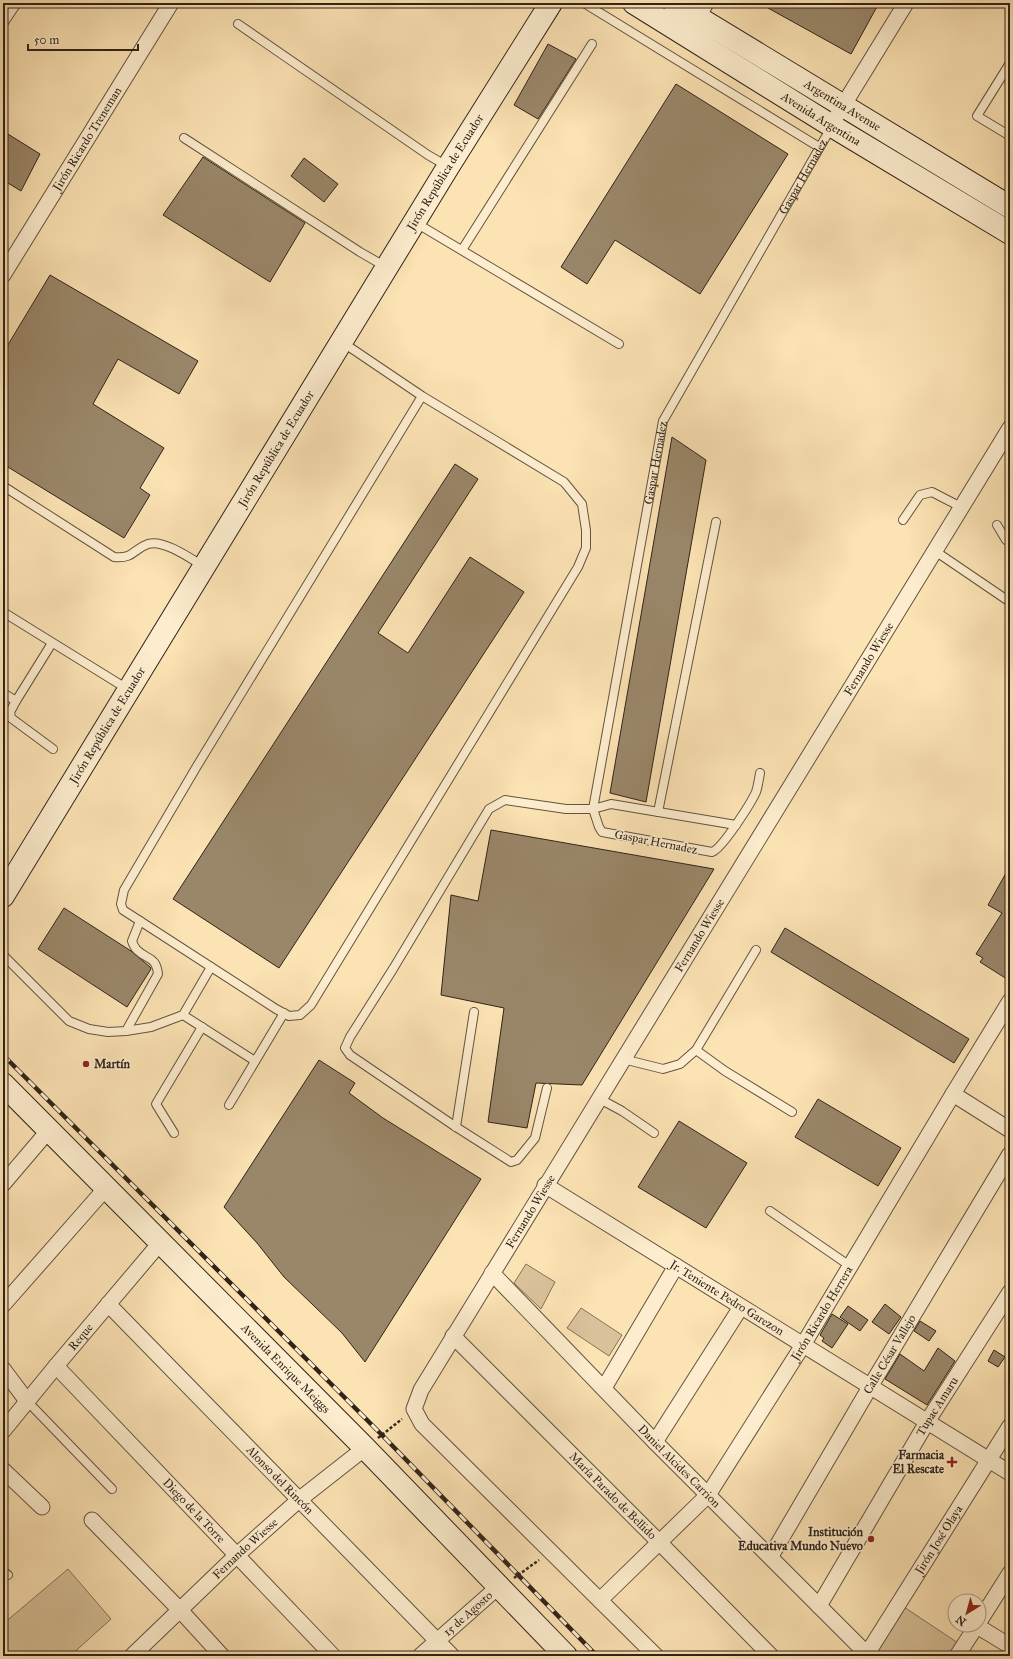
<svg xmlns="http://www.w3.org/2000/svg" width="1013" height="1659" font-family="'IM FELL Great Primer',serif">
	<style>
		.green { fill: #d9c29a; stroke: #84725a }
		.building { fill: #9a876a; stroke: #302319 }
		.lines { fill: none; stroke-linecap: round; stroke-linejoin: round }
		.lane-casing { stroke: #635340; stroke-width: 10 }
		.street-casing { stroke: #635340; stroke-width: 17 }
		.secondary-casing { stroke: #302319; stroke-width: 24 }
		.path { stroke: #302319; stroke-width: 2.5; stroke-dasharray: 3 2; stroke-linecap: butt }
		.lane { stroke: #fdedce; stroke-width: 8 }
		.street { stroke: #fdedce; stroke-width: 15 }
		.secondary { stroke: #fdedce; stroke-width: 22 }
		.rail-casing { stroke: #302319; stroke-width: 4.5 }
		.rail { stroke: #fdedce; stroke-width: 3; stroke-dasharray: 9; stroke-linecap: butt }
		.poi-dot { fill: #8f2418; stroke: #fdedce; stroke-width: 1.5 }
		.labels { text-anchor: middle; stroke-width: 3; stroke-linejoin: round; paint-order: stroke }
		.street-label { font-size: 12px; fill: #302319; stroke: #fdedce }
		.poi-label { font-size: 12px; font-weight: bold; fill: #302319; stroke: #fdedce; text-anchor: end }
	</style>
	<rect width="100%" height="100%" fill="#fce3b4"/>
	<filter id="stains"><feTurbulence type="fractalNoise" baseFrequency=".005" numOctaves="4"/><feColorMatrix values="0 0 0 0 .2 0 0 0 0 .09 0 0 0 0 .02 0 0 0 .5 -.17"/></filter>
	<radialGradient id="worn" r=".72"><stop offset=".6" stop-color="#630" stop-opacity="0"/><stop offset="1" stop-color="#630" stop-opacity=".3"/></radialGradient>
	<g class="green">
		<polygon points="526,1264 555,1282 541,1309 514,1283"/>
		<polygon points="581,1308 622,1335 609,1356 567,1328"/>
		<polygon points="68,1569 111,1619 70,1656 3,1656 3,1624"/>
		<polygon points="904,1607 958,1643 949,1656 879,1656 876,1653"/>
	</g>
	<g class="building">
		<polygon points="759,3 879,3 851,54"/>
		<polygon points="548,44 576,59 538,119 514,105"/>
		<polygon points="676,84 788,154 700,294 615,240 587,284 561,267"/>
		<polygon points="3,131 40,154 21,191 3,180"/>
		<polygon points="203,157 305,223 270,282 163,215"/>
		<polygon points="304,158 338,184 324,202 291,176"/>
		<polygon points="50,275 198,361 179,394 118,359 93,404 164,448 140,488 150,495 124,538 3,464 3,353"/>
		<polygon points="672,437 706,460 646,802 610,793"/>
		<polygon points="455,464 478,479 378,633 408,653 470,557 524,592 279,968 173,899"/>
		<polygon points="491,830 714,869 582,1085 536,1083 527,1128 488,1122 504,1008 441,995 451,895 478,901"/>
		<polygon points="1010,866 1010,981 980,962 983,958 976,954 1002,913 988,905"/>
		<polygon points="64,908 131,951 150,967 151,969 127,1007 38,949"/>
		<polygon points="785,928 969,1039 954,1063 771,952"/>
		<polygon points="319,1060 355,1083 349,1093 383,1118 481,1179 365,1362 342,1333 284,1277 257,1243 224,1207"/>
		<polygon points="818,1099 901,1148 878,1186 795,1137"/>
		<polygon points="679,1121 747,1163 706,1228 638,1187"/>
		<polygon points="885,1304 901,1317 889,1334 872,1322"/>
		<polygon points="848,1306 868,1320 860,1331 840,1317"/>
		<polygon points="832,1314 848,1324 832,1348 822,1341 824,1338 820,1335"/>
		<polygon points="920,1321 936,1331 929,1341 914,1331"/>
		<polygon points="938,1348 955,1361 927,1405 885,1379 900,1354 924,1371"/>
		<polygon points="994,1350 1005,1357 998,1367 988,1361"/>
	</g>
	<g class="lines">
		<defs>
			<g id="lane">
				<polyline points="584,3 819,147"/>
				<polyline points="701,19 710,3"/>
				<polyline points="3,24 17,3"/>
				<polyline points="238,24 428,155 447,166"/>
				<polyline points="1010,63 977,116 1010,136"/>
				<polyline points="184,138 360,252 386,267"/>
				<polyline points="416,223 619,344"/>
				<polyline points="462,250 592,44"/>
				<polyline points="342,342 422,396 564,482 582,504 586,530 586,548 578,567 311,1005 300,1015 289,1016 276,1009 123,910 121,904 124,890 197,766 422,396"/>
				<path d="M3 486 114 557C134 559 133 549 148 544 163 539 190 558 203 566"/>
				<polyline points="903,520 920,495 932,492 961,507"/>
				<polyline points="997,525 1006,540 1010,542"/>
				<polyline points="935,551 1010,602"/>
				<polyline points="3,612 129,690"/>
				<polyline points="52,643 16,701 10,712 11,718 53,749"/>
				<polyline points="3,693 16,701"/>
				<path id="s1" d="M760 773C759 779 758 786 756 792 751 803 722 849 712 852L602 832 599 827 593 809 663 421 832 126"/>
				<polyline points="658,812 716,522"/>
				<polyline points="3,955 69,1021 89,1029 108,1032 126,1031 151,1027 183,1015 211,967"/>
				<polyline points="183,1015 255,1061"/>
				<path d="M126 1031 158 974C156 956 147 960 137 950 135 948 133 944 132 941L140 921"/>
				<polyline points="696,1050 756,950"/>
				<polyline points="623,1059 663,1069 680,1064 696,1050 725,1071 792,1112"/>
				<polyline points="547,1088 535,1138 517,1160 511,1162 456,1127 350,1055 345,1048 350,1037 393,969 489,809 505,800 566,809 593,809 611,804 736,825"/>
				<polyline points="598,1098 622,1111 654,1133"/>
				<polyline points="229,1105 284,1013"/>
				<polyline points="456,1127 474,1012"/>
				<polyline points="174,1133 156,1104 202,1027"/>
				<polyline points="770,1211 850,1266"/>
				<polyline points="27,1401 112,1489"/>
				<polyline points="3,1571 8,1575"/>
			</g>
			<g id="street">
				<polyline points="838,114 906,3"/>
				<path id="s2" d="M3 275 171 3"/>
				<polyline points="953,1094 1010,1130"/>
				<polyline points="3,1184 49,1130"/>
				<path id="s3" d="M545 1185 1010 1473"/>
				<path id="s4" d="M492 1273 655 1442 869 1656"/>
				<path id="s5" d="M108 1304 452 1656"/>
				<polyline points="3,1305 106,1188"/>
				<path id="s6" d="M453 1336 659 1542 771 1656"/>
				<path id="s7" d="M56 1366 333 1656"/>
				<polyline points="3,1369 27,1401"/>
				<polyline points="604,1388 676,1266"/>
				<path id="s8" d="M3 1431 56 1366 160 1243"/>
				<polyline points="655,1442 741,1307"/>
				<polyline points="3,1470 42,1507"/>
				<polyline points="92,1520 180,1610 222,1656"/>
				<path id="s9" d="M771 1556 870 1387 1010 1154"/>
				<path id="s10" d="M600 1600 708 1495 803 1345 953 1094 1010 1001"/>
				<path id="s11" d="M819 1606 927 1422 1010 1292"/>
				<polyline points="979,1622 1010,1573"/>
				<polyline points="977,1626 1010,1646"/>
				<path id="s12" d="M867 1654 1010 1426"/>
				<path id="s13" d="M132 1656 237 1555 300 1499 365 1448"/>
				<path id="s14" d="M420 1656 498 1587"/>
				<path id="s15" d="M656 1656 422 1424 414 1409 421 1390 1010 428"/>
				<polyline points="957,1656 977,1625"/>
			</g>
			<g id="secondary">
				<path id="s16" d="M634 3 832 126 1010 233"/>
				<path id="s17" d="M674 3 1010 207"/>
				<path id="s18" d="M3 896 448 167 551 3"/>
				<path id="s19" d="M3 1084 365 1448 566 1656"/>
			</g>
		</defs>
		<use href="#lane" class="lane-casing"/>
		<use href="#street" class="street-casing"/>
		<use href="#secondary" class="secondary-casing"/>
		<g class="path">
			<polyline points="378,1438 402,1419"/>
			<polyline points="514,1578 539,1560"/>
		</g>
		<use href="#lane" class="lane"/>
		<use href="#street" class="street"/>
		<use href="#secondary" class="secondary"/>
		<defs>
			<polyline id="rail" points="3,1055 382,1435 597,1656"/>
		</defs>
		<use href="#rail" class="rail-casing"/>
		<use href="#rail" class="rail"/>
	</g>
	<g class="poi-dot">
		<circle cx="86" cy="1064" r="4"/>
		<path d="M950 1456h4v4h4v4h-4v4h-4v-4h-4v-4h4z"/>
		<circle cx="871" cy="1539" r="4"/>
	</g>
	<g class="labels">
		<g class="street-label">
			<text dy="4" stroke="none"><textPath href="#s17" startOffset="197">Argentina Avenue</textPath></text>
			<text dy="4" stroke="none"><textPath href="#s16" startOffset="220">Avenida Argentina</textPath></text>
			<text dy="4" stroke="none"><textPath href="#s2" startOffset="160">Jirón Ricardo Treneman</textPath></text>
			<text dy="4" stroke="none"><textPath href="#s18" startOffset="848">Jirón República de Ecuador</textPath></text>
			<text dy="4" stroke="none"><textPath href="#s1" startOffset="907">Gaspar Hernadez</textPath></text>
			<text dy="4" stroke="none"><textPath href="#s18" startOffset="524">Jirón República de Ecuador</textPath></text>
			<text dy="4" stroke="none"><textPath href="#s1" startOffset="583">Gaspar Hernadez</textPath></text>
			<text dy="4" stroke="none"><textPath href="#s15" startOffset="1224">Fernando Wiesse</textPath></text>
			<text dy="4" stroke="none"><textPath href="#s18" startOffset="200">Jirón República de Ecuador</textPath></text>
			<text transform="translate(656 842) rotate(11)" y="4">Gaspar Hernadez</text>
			<text dy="4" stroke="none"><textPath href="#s15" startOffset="900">Fernando Wiesse</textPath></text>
			<text dy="4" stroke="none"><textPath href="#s15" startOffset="576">Fernando Wiesse</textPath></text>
			<text dy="4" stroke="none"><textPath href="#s3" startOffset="214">Jr. Teniente Pedro Garezon</textPath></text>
			<text dy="4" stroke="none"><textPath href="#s10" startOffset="365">Jirón Ricardo Herrera</textPath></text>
			<text dy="4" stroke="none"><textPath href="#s8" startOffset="122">Reque</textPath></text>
			<text dy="4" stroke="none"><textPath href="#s9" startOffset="234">Calle César Vallejo</textPath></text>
			<text dy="4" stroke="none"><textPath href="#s19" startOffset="401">Avenida Enrique Meiggs</textPath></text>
			<text dy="4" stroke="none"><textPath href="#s11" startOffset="232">Tupac Amaru</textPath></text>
			<text dy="4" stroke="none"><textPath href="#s4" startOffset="269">Daniel Alcides Carrion</textPath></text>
			<text dy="4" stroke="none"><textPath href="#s5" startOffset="246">Alonso del Rincón</textPath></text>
			<text dy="4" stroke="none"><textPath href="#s6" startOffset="226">María Parado de Bellido</textPath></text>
			<text dy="4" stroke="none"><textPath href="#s7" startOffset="200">Diego de la Torre</textPath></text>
			<text dy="4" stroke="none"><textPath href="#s12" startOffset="135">Jirón José Olaya</textPath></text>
			<text dy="4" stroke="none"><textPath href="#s13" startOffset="156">Fernando Wiesse</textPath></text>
			<text dy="4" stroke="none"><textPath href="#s14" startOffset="64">15 de Agosto</textPath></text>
		</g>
		<g class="poi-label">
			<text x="94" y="1068" text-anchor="start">Martín</text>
			<text x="944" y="1459">Farmacia<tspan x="944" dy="14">El Rescate</tspan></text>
			<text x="863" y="1536">Institución<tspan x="863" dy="14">Educativa Mundo Nuevo</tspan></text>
		</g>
	</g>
	<rect width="1013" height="1659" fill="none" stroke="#fce3b4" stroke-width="16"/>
	<rect x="4" y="4" width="1005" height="1651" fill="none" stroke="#302319" stroke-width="2"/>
	<rect x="8" y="8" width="997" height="1643" fill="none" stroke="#302319"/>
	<g transform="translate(967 1613) rotate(217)"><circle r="19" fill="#fdedce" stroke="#ab9c86"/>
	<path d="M0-3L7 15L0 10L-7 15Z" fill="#8f2418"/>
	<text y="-6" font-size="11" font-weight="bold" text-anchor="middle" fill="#302319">N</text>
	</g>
	<path d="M28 44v6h110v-6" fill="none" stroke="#302319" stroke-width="2"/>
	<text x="34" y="44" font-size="12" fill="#302319" stroke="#fdedce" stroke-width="3" paint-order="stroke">50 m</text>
	<rect width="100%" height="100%" filter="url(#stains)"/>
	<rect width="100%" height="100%" fill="url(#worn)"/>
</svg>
